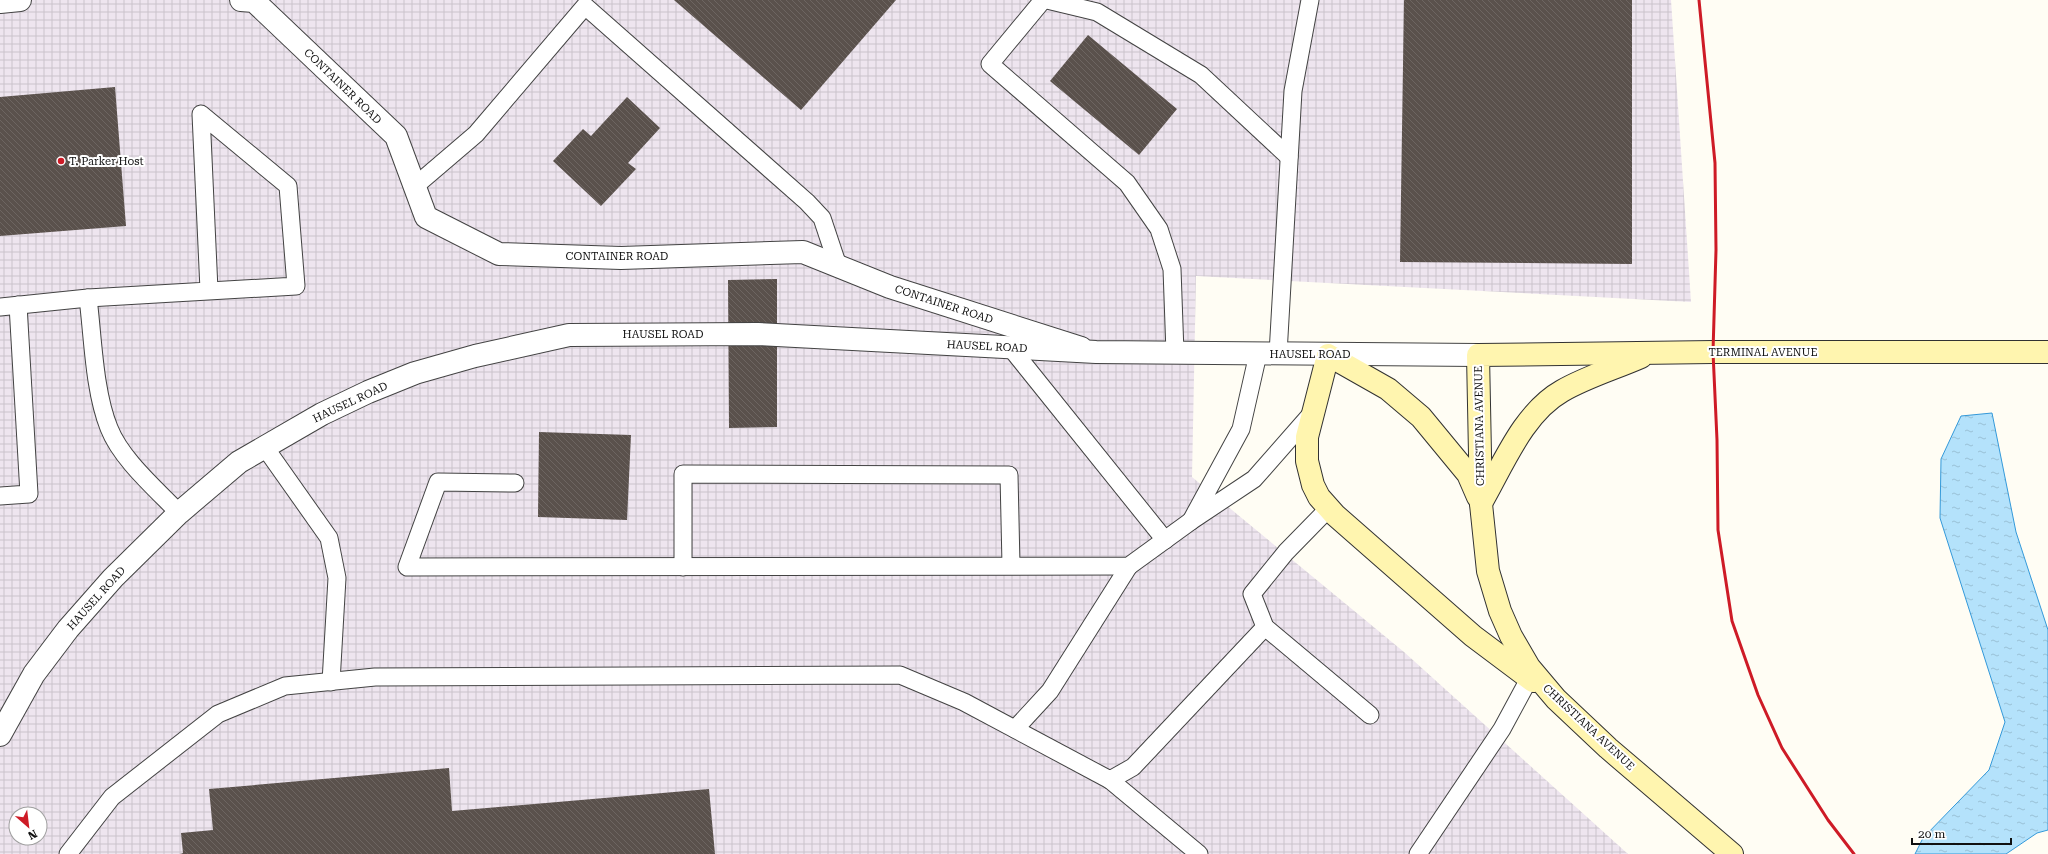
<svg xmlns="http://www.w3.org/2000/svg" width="2048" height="854" font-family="'Roboto Serif',serif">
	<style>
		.industrial { fill: url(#industrial-grid); fill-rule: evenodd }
		.water { fill: url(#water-ripples); stroke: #3499d9 }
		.building { fill: url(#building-back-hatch) }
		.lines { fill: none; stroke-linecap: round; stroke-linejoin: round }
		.service-casing { stroke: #434343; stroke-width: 19 }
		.minor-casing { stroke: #434343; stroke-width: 24 }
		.tertiary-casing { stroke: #434343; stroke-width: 24 }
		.secondary-casing { stroke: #323232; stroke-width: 24 }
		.service { stroke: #fff; stroke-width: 17 }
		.minor { stroke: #fff; stroke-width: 22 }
		.tertiary { stroke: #fff; stroke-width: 22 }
		.secondary { stroke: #fff5af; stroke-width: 22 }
		.rail { stroke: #ce1b26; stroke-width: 3 }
		.poi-dot { fill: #ce1b26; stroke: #fff; stroke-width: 1.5 }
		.labels { text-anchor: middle; stroke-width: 4; stroke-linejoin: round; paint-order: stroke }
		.street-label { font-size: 11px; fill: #101010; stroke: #fff }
		.poi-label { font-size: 11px; fill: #101010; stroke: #fff; text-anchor: start }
	</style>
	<defs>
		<pattern id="industrial-grid" width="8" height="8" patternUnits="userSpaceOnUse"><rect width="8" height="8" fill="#eee5ef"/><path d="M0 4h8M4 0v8" fill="none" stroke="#cbc3cc"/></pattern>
		<pattern id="water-ripples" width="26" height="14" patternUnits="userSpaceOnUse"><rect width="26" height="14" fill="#b4e2fb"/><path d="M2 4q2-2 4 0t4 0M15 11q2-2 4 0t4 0" fill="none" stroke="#9ac1d6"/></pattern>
		<pattern id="building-back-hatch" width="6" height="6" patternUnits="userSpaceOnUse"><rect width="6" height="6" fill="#5a514c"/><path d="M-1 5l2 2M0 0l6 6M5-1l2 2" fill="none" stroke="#6d6561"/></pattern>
	</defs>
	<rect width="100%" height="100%" fill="#fffdf4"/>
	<path class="industrial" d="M0 0H1671L1691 302 1196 276 1192 477 1404 652 1628 854H0ZM16 814H40V838H16Z"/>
	<polygon class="water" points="1992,413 2016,532 2048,630 2048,830 2037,833 2006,854 1915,854 1923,838 1989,770 2005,722 1940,518 1941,459 1961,416"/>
	<g class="building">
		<polygon points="674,0 896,0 801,110"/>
		<polygon points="1404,0 1632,0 1632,264 1400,262"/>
		<polygon points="1088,35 1177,109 1139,155 1050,81"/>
		<polygon points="115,87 126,226 0,236 0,97"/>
		<polygon points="627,97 660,128 628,163 636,169 601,206 553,161 583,129 591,136"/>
		<polygon points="777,279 777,427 729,428 728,280"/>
		<polygon points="539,432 631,435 627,520 538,517"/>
		<polygon points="449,768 452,811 709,789 715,854 180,854 183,853 181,833 213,830 209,789"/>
	</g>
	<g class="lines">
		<defs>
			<g id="service">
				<polyline points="1043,0 990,64 1127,183 1159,229 1172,269 1175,353"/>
				<polyline points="1047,0 1097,12 1201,75 1289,157"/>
				<polyline points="414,187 476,134 585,6 807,202 822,218 838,266"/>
				<path d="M88 298C93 338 94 391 109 428 121 459 156 489 179 513"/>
				<polyline points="0,307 88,298 296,286 288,186 201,114 209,290"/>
				<polyline points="1010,347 1165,540"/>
				<polyline points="1258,354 1241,429 1191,521 1254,479 1312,413"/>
				<polyline points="1278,354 1293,91 1310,0"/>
				<polyline points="264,446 329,538 337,578 331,682"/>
				<polyline points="515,483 438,482 407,567 1129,566 1191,521"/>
				<polyline points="0,496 29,494 18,305"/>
				<polyline points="1329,508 1286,552 1252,594 1265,627 1370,715"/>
				<polyline points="683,567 683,474 1009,475 1011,565"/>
				<polyline points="1015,729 1050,691 1129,566"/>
				<polyline points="1110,780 1199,854"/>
				<polyline points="68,854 112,797 218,714 285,686 375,677 900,675 964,702 1110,780 1133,767 1265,627"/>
				<polyline points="1418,854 1502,729 1529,679"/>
			</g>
			<g id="minor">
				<polyline points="241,0 254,1 396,136 426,217 499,254 621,258 803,252 890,287 1081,348"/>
				<polyline points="0,2 20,0"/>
			</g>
			<polyline id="tertiary" points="0,735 34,674 68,629 113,578 179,513 239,462 322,414 368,392 415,373 475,356 569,335 758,334 1096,352 1478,355"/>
			<g id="secondary">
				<polyline points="1478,497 1468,474 1421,417 1388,389 1328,355 1307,437 1307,461 1313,485 1319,497 1335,515 1473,636 1533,681"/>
				<path d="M1481 503C1503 465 1523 413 1562 391 1586 377 1616 368 1641 357"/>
				<polyline points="1732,854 1608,748 1556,699 1529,667 1511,636 1500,611 1488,571 1481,504 1478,355 1713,352 2048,352"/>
			</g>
		</defs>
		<use href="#service" class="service-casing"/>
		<use href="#minor" class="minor-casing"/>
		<use href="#tertiary" class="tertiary-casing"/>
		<use href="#secondary" class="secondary-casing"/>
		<use href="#service" class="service"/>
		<use href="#minor" class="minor"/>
		<use href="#tertiary" class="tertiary"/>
		<use href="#secondary" class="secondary"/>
		<polyline class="rail" points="1699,0 1715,163 1716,250 1713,352 1717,440 1718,530 1732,621 1758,695 1782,748 1828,820 1854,854"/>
	</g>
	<circle class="poi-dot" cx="61" cy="161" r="4"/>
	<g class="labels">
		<g class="street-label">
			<text transform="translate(343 86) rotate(44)" y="4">CONTAINER ROAD</text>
			<text x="617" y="260">CONTAINER ROAD</text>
			<text transform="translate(944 304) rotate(18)" y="4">CONTAINER ROAD</text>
			<text x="663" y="338">HAUSEL ROAD</text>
			<text transform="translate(987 346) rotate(3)" y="4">HAUSEL ROAD</text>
			<text x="1763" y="356">TERMINAL AVENUE</text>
			<text x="1310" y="358">HAUSEL ROAD</text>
			<text transform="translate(350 402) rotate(-25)" y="4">HAUSEL ROAD</text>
			<text transform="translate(1479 426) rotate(-91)" y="4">CHRISTIANA AVENUE</text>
			<text transform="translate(96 598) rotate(-48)" y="4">HAUSEL ROAD</text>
			<text transform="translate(1589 727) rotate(43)" y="4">CHRISTIANA AVENUE</text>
		</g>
		<g class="poi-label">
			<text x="69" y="165">T. Parker Host</text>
		</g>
	</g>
	<g transform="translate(28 826) rotate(152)"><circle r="19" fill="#ffffff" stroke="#9f9f9f"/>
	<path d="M0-3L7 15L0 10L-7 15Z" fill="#ce1b26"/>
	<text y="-6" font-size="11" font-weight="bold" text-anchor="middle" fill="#101010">N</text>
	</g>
	<path d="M1912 838v6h99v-6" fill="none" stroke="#101010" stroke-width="2"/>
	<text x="1918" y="838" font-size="12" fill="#101010" stroke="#ffffff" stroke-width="3" paint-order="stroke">20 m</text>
</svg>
